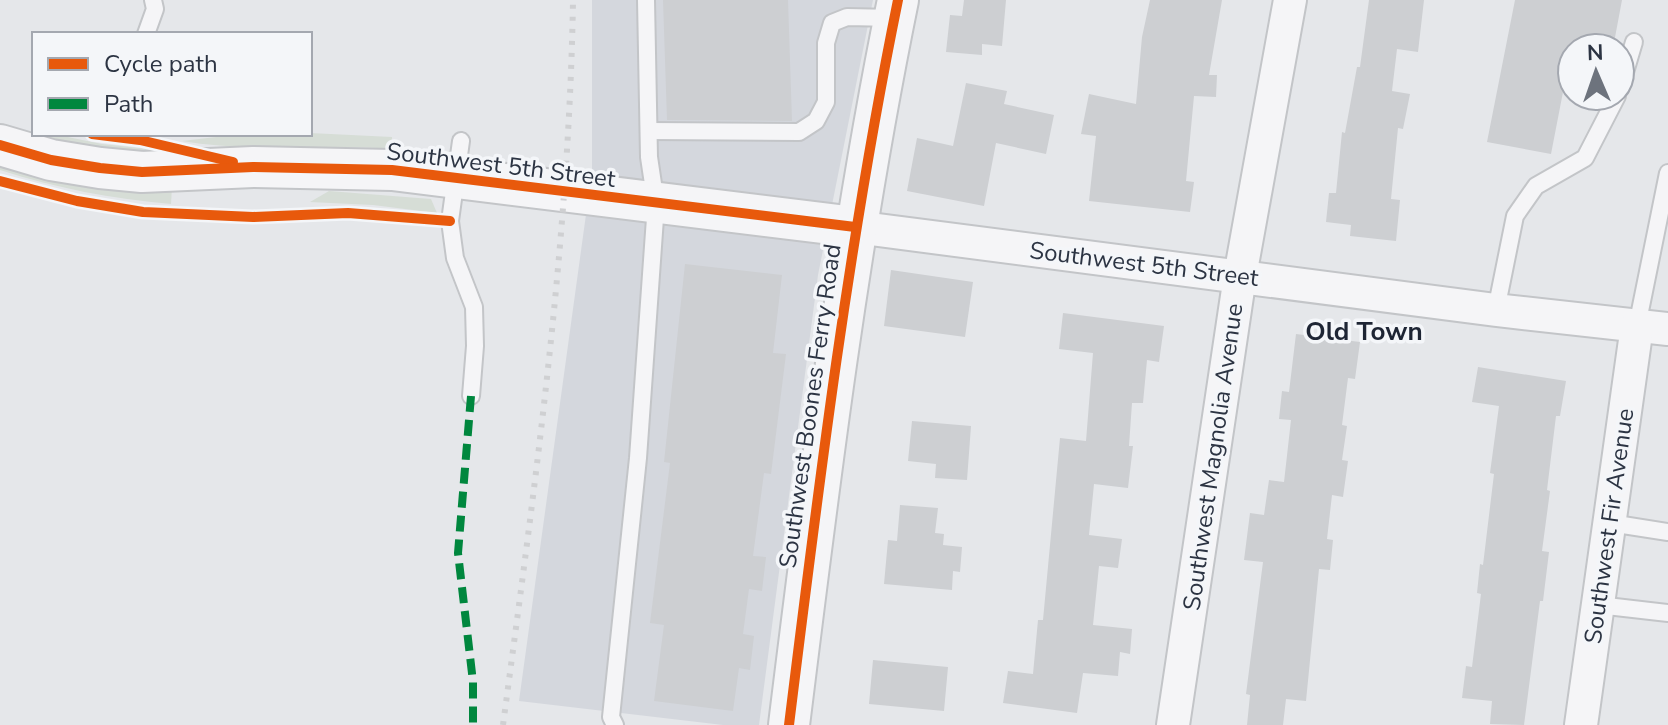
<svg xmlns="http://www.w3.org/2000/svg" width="1668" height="725" font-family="'Nunito Sans',sans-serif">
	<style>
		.built { fill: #d4d7dd }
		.green { fill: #d6ddd6 }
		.building { fill: #cdcfd2 }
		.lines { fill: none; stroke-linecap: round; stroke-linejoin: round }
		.service-casing { stroke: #c3c5c8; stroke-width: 20 }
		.minor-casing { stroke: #c3c5c8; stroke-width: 36 }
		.tertiary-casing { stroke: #c3c5c8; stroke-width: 44 }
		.service { stroke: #f5f5f7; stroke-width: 16 }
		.minor { stroke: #f5f5f7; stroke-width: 32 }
		.tertiary { stroke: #f5f5f7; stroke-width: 40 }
		.rail { stroke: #cfd0d2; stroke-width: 6; stroke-dasharray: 4 8; stroke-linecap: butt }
		.quiet { stroke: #00873e; stroke-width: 8; stroke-dasharray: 16 8; stroke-linecap: butt }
		.cycleway-casing { stroke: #f4f6f9; stroke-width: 15 }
		.cycleway { stroke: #e8590c; stroke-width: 10 }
		.labels { text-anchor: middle; stroke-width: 7; stroke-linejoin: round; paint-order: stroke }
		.street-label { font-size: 24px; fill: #2c3443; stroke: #f4f6f9 }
		.neighbourhood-label { font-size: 26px; font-weight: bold; fill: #1e2534; stroke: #f4f6f9 }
	</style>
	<rect width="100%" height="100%" fill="#e5e7ea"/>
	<polygon class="built" points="592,0 873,0 818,275 759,725 723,725 519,701 592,171"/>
	<g class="green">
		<path d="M310 133 392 137V149C322 144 251 153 182 141L216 137Z"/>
		<path d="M35 134H53L102 144 186 153C136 160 83 146 34 136Z"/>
		<path d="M0 159 172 187 171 204C112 199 56 188 0 170Z"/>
		<polygon points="329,191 431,199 437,213 373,205 310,202"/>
	</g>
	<g class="building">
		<polygon points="663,0 788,0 792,121 667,120"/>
		<polygon points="964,0 1006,0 1002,46 982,44 982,55 946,52 950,15 962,16"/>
		<polygon points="1150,0 1222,0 1209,75 1217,75 1216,97 1194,96 1186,181 1194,182 1190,212 1089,201 1096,136 1081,134 1089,94 1136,104 1142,37"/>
		<polygon points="1369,0 1424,0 1418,52 1397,49 1392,91 1410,94 1403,129 1398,128 1391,199 1400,200 1396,241 1350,236 1351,225 1326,222 1329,193 1336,193 1342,132 1345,133 1357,67 1360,67"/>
		<polygon points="1515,0 1622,0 1613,48 1572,48 1572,93 1563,92 1551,154 1487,142"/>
		<polygon points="966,83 1007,91 1004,104 1054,115 1046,154 996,143 984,206 907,191 917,138 953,146"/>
		<polygon points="685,264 782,275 773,353 786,354 771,474 764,473 753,556 766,557 762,591 749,589 743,634 754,636 750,670 739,668 733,711 654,701 664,625 650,623 670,463 664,462"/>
		<polygon points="891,270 973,282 965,337 884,326"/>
		<polygon points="1063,313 1164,326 1159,362 1147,360 1143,403 1132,403 1129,446 1133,446 1128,488 1094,484 1089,535 1122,539 1118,568 1099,566 1093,625 1132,629 1130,654 1120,652 1118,676 1083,673 1077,713 1003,703 1008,671 1033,674 1038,620 1043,620 1060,438 1086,441 1093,353 1059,349"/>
		<polygon points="1296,334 1360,342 1355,379 1348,378 1342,425 1347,426 1342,460 1348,461 1343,497 1332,495 1327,539 1333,540 1330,570 1319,569 1306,701 1286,699 1283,725 1247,725 1250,695 1246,694 1263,562 1244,560 1250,513 1264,515 1269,480 1284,482 1291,420 1279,419 1282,391 1289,392"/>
		<polygon points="1478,367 1566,381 1560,416 1556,416 1547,490 1550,491 1542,551 1549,552 1543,601 1540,601 1524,725 1490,724 1492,701 1462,698 1466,666 1472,667 1481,594 1477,593 1480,564 1483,565 1494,474 1490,473 1499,406 1472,402"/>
		<polygon points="912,421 971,426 967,480 935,478 936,464 908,461"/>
		<polygon points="900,505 938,508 935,533 944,534 943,545 962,547 960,572 953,571 952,590 884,584 888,540 897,541"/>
		<polygon points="873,660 948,667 944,711 869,704"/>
	</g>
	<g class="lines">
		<defs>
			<g id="service">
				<polyline points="146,34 155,9 153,0"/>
				<polyline points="1620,89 1634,42"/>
				<polyline points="649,131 799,132 816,121 826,102 826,43 832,23 847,17 894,18"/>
				<polyline points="461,141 450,221 455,258 474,307 475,346 471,396"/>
				<polyline points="1496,310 1515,216 1536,186 1585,158 1617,96"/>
				<polyline points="1637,326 1668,173"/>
				<polyline points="1610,523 1668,532"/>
				<polyline points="1598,605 1668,613"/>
				<polyline points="615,725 611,717 638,458 656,204 649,157 646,0"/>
			</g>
			<g id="minor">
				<polyline points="855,227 1496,310 1668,329"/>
				<polyline points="1173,725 1240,276 1290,0"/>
				<polyline points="1581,725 1637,326"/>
			</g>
			<g id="tertiary">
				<polyline points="0,145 51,160 100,168 142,172 253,167 392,170 855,227"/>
				<path d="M789 725C819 482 849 240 898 0"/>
			</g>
		</defs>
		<use href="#service" class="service-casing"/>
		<use href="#minor" class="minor-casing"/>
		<use href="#tertiary" class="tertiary-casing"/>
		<use href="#service" class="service"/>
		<use href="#minor" class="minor"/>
		<use href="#tertiary" class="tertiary"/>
		<path class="rail" d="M503 725C535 485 569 243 573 0"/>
		<polyline class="quiet" points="471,396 458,553 473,682 473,725"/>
		<defs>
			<g id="cycleway">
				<polyline points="92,134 140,140 233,162"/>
				<polyline points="0,145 51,160 100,168 142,172 253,167 392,170 855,227"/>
				<polyline points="0,181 77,201 143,212 253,217 348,213 450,221"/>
				<path d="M789 725C819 482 849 240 898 0"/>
			</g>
		</defs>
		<use href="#cycleway" class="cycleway-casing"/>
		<use href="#cycleway" class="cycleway"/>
	</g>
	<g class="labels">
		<g class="street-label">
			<text transform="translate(501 165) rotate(7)" y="8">Southwest 5th Street</text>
			<text transform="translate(1144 264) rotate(7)" y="8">Southwest 5th Street</text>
			<text transform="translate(810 406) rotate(-82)" y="8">Southwest Boones Ferry Road</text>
			<text transform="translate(1213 457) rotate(-82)" y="8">Southwest Magnolia Avenue</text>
			<text transform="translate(1609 526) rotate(-82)" y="8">Southwest Fir Avenue</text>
		</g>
		<g class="neighbourhood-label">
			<text x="1364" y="340">Old Town</text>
		</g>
	</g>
	<rect x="32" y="32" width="280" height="104" fill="#f4f6f9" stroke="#a4a8b0" stroke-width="2"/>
	<rect x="48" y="58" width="40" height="12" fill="#e8590c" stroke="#a4a8b0" stroke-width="2"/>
	<text x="104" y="72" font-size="24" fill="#2c3443">Cycle path</text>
	<rect x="48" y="98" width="40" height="12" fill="#00873e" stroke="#a4a8b0" stroke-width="2"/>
	<text x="104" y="112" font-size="24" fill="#2c3443">Path</text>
	<g transform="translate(1596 72) rotate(358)"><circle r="38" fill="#f4f6f9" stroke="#a4a8b0" stroke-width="2"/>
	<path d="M0-6L14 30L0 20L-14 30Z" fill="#6d737d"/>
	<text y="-12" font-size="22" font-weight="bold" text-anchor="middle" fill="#2c3443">N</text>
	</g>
</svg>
